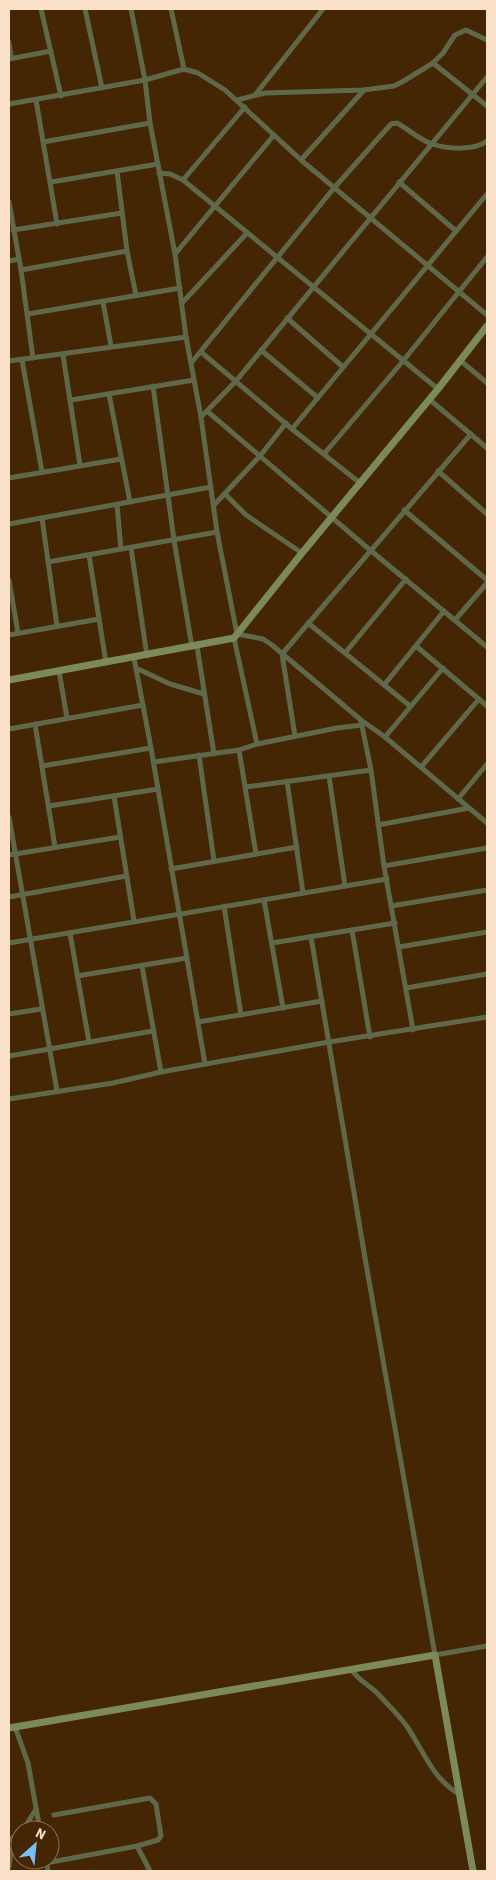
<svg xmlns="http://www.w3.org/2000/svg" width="496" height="1880" font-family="'Source Sans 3',sans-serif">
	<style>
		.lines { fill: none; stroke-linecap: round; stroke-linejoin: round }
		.street { stroke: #5f694a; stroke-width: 5 }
		.secondary { stroke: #7b8a58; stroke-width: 7 }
	</style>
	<rect width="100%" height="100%" fill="#442504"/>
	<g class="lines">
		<g class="street">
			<polyline points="41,9 61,96"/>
			<polyline points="85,9 102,88"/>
			<polyline points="131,9 145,80 150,123 175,254 186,337 201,417 217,532 237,634 263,639 272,645 361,720 385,737 487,823"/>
			<polyline points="171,9 184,69"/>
			<polyline points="9,42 11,58"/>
			<polyline points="9,59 51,51"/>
			<polyline points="433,63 487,106"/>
			<polyline points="255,95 323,9"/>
			<polyline points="36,100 57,224"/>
			<polyline points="237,100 265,93 364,90 394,86 402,82 433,63 443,53 455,35 466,30 487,40"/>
			<polyline points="9,104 145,80 184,69 198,73 225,90 301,160 487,315"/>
			<polyline points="43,142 150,123"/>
			<polyline points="301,160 364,90"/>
			<polyline points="117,171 127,251 136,295"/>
			<polyline points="159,173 170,174 183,180 438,389"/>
			<polyline points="183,180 245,107"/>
			<polyline points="51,182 158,164"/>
			<polyline points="399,182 456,231"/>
			<polyline points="9,202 21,270 33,358"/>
			<polyline points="13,230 122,213"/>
			<polyline points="175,254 274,135"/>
			<polyline points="9,261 19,259"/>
			<polyline points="21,270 127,251"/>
			<polyline points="103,302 111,346"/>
			<polyline points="182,303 247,233"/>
			<polyline points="28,314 180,288"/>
			<polyline points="287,318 343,367"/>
			<polyline points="261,350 318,398"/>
			<polyline points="201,352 292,429 360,483"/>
			<polyline points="63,355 80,465"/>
			<polyline points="22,360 42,472"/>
			<polyline points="9,361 186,337"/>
			<polyline points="461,361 487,383"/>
			<path d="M192 362 334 188 391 124 397 123C408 129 420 140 432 144 447 149 474 151 487 141"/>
			<polyline points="153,386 174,540 192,647"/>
			<polyline points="109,394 130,502"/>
			<polyline points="429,399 487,448"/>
			<polyline points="71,400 194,380"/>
			<polyline points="207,411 370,550 487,647"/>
			<polyline points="201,417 236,381 487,77"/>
			<polyline points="292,429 487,194"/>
			<polyline points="324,454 403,361 487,257"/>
			<polyline points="438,471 487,514"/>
			<polyline points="9,478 121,459"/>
			<polyline points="225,494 246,515 302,553"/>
			<polyline points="117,505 121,549"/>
			<polyline points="214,505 260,456 286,423"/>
			<polyline points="404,510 487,580"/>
			<polyline points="42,518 57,626"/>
			<polyline points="9,524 211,487"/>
			<polyline points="131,548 147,656"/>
			<polyline points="89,555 106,663"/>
			<polyline points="48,562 217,532"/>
			<polyline points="9,580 18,633"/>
			<polyline points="455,620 487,583"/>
			<polyline points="308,623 410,706"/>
			<polyline points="9,635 99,619"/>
			<polyline points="234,638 257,744 337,728 362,725"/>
			<polyline points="197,646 214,754"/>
			<polyline points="416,646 487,706"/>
			<polyline points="345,653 406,579"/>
			<polyline points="134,658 151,748 205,1064"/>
			<polyline points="136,668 170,684 204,694"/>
			<polyline points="59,671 67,718"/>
			<polyline points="384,685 444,611"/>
			<polyline points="361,721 371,770 384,866 413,1030"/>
			<polyline points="35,724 55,847"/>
			<polyline points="9,729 143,705"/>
			<polyline points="295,736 282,654 471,434"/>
			<polyline points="385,737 443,668"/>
			<polyline points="239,750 257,744"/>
			<polyline points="199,755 214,861"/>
			<polyline points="154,762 239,750 256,854"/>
			<polyline points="42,766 151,748"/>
			<polyline points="421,767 479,699"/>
			<polyline points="329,776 345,886"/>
			<polyline points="287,781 303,893"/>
			<polyline points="246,787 371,770"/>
			<polyline points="114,796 134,921"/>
			<polyline points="458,799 487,764"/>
			<polyline points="49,806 158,789"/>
			<polyline points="9,817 57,1091"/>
			<polyline points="378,825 469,808"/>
			<polyline points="9,855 120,837"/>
			<polyline points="384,866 487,848"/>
			<polyline points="171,869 297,847"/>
			<polyline points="9,897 126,876"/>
			<polyline points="264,900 283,1008"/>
			<polyline points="224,906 241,1015"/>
			<polyline points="391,906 487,890"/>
			<polyline points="352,930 370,1037"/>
			<polyline points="70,933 89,1042"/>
			<polyline points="311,937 365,1258 435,1655 487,1646"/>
			<polyline points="9,943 387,879"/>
			<polyline points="272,943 395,923"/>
			<polyline points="399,947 487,932"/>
			<polyline points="142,966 161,1072"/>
			<polyline points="77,976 187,958"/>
			<polyline points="406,988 487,974"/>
			<polyline points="9,1014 41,1009"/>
			<polyline points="198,1022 322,1001"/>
			<polyline points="9,1056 153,1031"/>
			<polyline points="9,1099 113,1083 161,1072 329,1042 487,1017"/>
			<path d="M352 1670C358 1681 372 1686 380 1696 389 1706 400 1716 408 1728 424 1752 433 1779 459 1794"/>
			<polyline points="15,1727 28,1763 40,1830"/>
			<polyline points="23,1830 36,1809"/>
			<polyline points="9,1840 19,1834"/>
			<polyline points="137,1846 150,1871"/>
			<polyline points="46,1860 48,1871"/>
			<polyline points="46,1863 137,1846 158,1840 161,1836 156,1804 150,1798 54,1815"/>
			<polyline points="9,1867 11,1851 20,1834"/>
		</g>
		<g class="secondary">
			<polyline points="9,680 234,638 302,553 438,389 487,326"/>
			<polyline points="9,1728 435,1655 473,1871"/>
		</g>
	</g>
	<rect width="496" height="1880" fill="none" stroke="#fbe0c9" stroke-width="20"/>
	<g transform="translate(35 1845) rotate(27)"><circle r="24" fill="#442504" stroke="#8d7053"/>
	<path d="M0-4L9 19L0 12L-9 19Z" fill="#76c0f7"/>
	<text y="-8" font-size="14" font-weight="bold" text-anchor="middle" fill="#fbe0c9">N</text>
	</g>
</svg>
